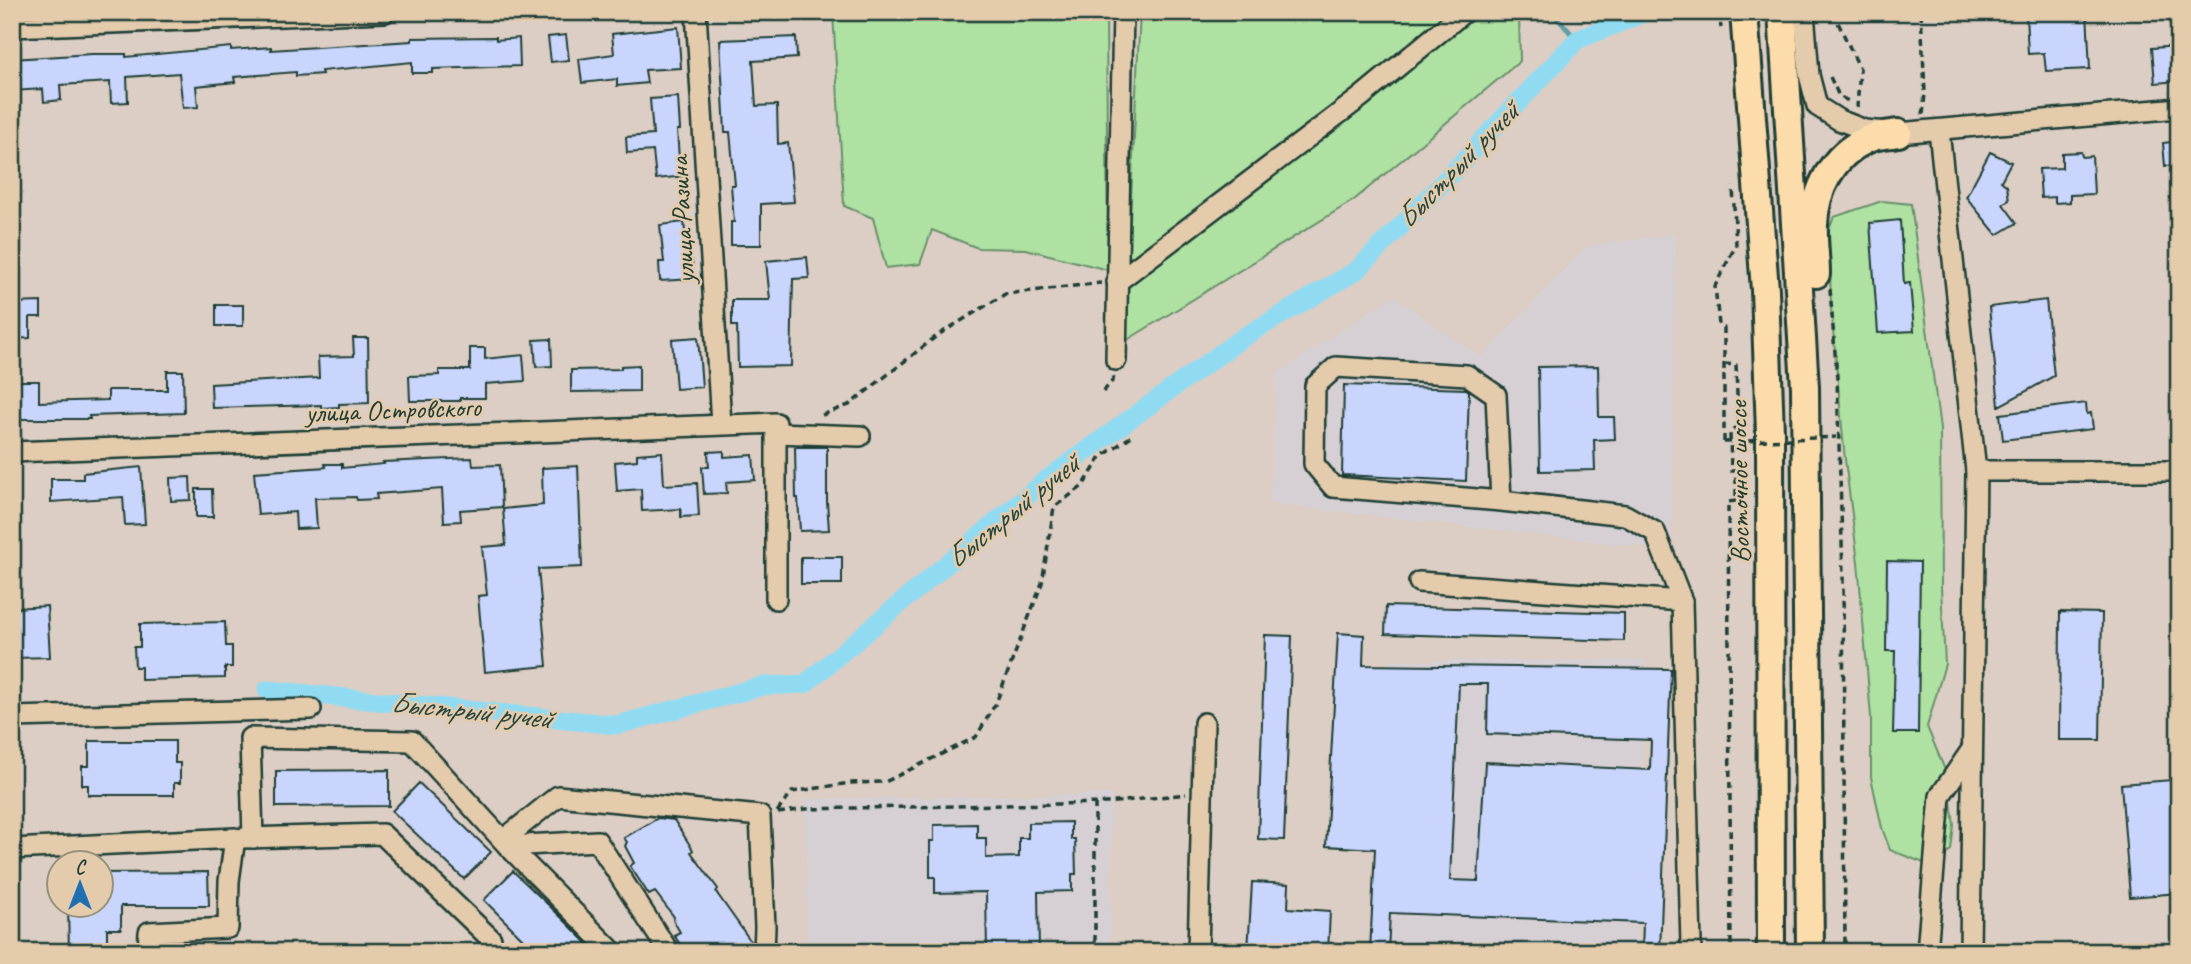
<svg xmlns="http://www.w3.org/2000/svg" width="2191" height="964" font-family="Caveat,sans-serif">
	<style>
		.built { fill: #d6d0d5 }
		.green { fill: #afe1a2; stroke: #678f6b; stroke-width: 2 }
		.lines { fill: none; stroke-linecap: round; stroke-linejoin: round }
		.stream { stroke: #639ca6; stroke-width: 5 }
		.canal { stroke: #91dbf2; stroke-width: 19 }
		.building { fill: #c9d5fc; stroke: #1f3d34; stroke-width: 2; fill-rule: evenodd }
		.minor-casing { stroke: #1f3d34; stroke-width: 24 }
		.highway-casing { stroke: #1f3d34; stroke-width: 32 }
		.path { stroke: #1f3d34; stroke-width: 3.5; stroke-dasharray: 7 5; stroke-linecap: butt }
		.minor { stroke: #e4cbac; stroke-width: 19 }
		.highway { stroke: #fddcac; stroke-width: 26 }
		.path-bridge { stroke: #1f3d34; stroke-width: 3.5; stroke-dasharray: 7 5; stroke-linecap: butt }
		.labels { text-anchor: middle; stroke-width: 5; stroke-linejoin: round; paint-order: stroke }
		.street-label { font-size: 28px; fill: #1f3d34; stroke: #e4cbac }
		.water-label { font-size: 30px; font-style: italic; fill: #25453e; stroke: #e4cbac }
	</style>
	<rect width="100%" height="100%" fill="#dccec4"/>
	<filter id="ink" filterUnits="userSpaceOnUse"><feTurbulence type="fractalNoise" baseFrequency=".0143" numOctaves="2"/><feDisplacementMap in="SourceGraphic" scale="14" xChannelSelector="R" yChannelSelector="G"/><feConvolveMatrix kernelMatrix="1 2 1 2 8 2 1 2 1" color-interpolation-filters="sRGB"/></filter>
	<g filter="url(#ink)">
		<g class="built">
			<polygon points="1676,234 1671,541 1657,548 1270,504 1277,374 1314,349 1393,296 1481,358 1587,246"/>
			<polygon points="1646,660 1636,952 1373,952 1389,661"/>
			<polygon points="1112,794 1110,952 807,952 805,799"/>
		</g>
		<g class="green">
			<polygon points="833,12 1106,12 1108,270 1026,249 978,248 932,230 920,264 886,268 873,218 844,206"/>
			<polygon points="1140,12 1519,12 1520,61 1354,200 1124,342"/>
			<polygon points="1882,201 1911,204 1940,429 1941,587 1945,664 1927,727 1948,777 1954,825 1951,850 1929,865 1890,850 1882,828 1871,777 1871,717 1858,562 1845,460 1831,308 1829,229 1834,217"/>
		</g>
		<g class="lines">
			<polyline class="stream" points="1552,12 1577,40"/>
			<polyline class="canal" points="267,690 617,725 763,686 805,684 1046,480 1242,338 1356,271 1418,209 1577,40 1646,12"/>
		</g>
		<g class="building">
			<polygon points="2042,12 2087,12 2090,69 2046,71 2044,53 2028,54 2026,14"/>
			<polygon points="678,27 681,68 645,70 647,83 617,86 617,79 582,83 579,59 614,54 612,34"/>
			<polygon points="566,35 569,60 551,62 548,37"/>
			<polygon points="496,37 496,40 519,38 520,66 433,69 433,73 412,73 412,62 321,71 322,74 296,76 296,72 234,77 235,82 196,86 198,107 183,108 179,73 127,77 128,102 111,103 110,82 60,85 61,100 44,102 43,89 12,91 12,59 92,54 126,54 126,57 231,47 231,50 271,47 271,50 412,41 412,38"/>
			<polygon points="796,37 797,58 753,61 756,106 777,105 778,144 788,143 794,202 761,204 761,245 731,245 731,222 734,222 731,185 735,185 730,132 725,132 720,40"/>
			<polygon points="2179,46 2179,81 2155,83 2152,48"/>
			<polygon points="678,97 680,130 677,130 679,159 685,159 686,176 656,179 653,151 627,153 626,137 653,135 650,99"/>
			<polygon points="2179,141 2179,165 2165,166 2163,143"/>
			<polygon points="1990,152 2011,162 2001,181 2007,186 2009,200 2003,204 2017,223 1997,235 1966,197"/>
			<polygon points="2081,152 2082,157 2092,156 2094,194 2070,195 2070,202 2055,203 2055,197 2041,198 2039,169 2062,168 2062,153"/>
			<polygon points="1900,220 1904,284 1910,283 1914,331 1878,333 1870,223"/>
			<polygon points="684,222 688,260 692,260 693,279 660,281 659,262 664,262 660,225"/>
			<polygon points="807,257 809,278 793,279 791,366 738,367 737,326 732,326 732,300 770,300 766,261"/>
			<polygon points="2046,300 2054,376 1999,406 1989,307"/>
			<polygon points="41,302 41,317 30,317 30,338 12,339 12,303"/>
			<rect x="216" y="305" width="27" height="21"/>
			<polygon points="698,337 702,387 676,389 672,339"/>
			<polygon points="353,338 368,338 369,403 339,404 339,407 321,408 321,405 212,408 211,384 319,378 318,357 354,356"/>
			<polygon points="551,339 552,366 536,367 534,340"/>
			<polygon points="470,348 485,348 485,359 523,355 525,381 485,384 485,398 460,398 460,401 410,401 409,376 439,375 439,370 470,370"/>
			<polygon points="639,365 639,391 571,392 571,370 621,369 621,366"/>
			<polygon points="1598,366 1599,417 1614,417 1615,439 1594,440 1595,470 1540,471 1538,367"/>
			<polygon points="167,371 183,371 184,413 89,416 90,419 12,419 12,381 39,381 39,402 108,400 108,390 167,390"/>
			<polygon points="1344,385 1466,389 1469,391 1466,481 1342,475"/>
			<polygon points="2086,403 2087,414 2091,413 2093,429 2003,440 2000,414"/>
			<polygon points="795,447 827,447 827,502 829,530 800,531 798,498 796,498"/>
			<polygon points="724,451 724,457 753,455 755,480 726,482 727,493 704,494 702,467 709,467 708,452"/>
			<polygon points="662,452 664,485 697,483 699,516 681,517 681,509 642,511 641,489 617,491 615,462 637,460 637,454"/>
			<polygon points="472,458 473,466 500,465 502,507 460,510 461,521 444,522 442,489 376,494 377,499 357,500 356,497 315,498 317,528 296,529 295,512 258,515 254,472 326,467 325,464 342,464 342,468 384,464 383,462"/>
			<polygon points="578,466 582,567 538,569 547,666 485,672 478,596 487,595 482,547 506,545 503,509 543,505 542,468"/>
			<polygon points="141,467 145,524 125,525 123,497 51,502 51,479 83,479 83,473"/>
			<polygon points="190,477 191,500 171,501 170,478"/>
			<polygon points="196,489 212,489 213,517 196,517"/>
			<rect x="801" y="557" width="41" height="27"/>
			<polygon points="1887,561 1920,562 1918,733 1893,733 1895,651 1886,651"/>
			<polygon points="47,606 50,657 15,658 13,608"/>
			<polygon points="1386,606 1624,613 1624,641 1385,634"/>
			<polygon points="2060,612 2102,613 2100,740 2059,740"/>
			<polygon points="225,622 226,646 232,646 232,667 225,667 225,678 141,680 141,667 135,667 134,647 140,647 140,624"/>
			<path d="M1338 633 1364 635 1363 665 1671 669 1660 952H1642L1643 923 1390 913 1388 952H1370L1375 849 1326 846ZM1459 684H1488L1487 734 1651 740 1650 770 1485 762 1478 881 1450 880Z"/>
			<polygon points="1265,635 1292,636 1284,840 1258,839"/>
			<polygon points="89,741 175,741 175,763 180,763 180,783 174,783 174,795 88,795 88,785 82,785 82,766 89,766"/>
			<polygon points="389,770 389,806 276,807 276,771"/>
			<polygon points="2172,780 2174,804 2179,804 2179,893 2130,897 2121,784"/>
			<polygon points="419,783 491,852 464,879 392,811"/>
			<polygon points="658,818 674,820 693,850 691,852 718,889 716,892 752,943 752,952 685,952 674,935 680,932 673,920 674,917 655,892 649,895 630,866 634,863 625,846 627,842 624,838"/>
			<polygon points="1071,822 1071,839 1075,839 1076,874 1072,874 1072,891 1038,892 1039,952 987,952 986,892 935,893 935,877 930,877 930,841 934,841 934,825 977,824 977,838 986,838 986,858 1019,857 1019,838 1028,838 1028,823"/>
			<polygon points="513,871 563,919 596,952 536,952 484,900"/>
			<polygon points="208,872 209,906 121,906 121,929 107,929 107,952 69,952 68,905 102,905 102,873"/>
			<polygon points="1252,882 1289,884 1288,908 1330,911 1328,952 1248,952"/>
		</g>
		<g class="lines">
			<defs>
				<g id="minor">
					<polyline points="696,12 721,424"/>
					<polyline points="1804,12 1809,75 1817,106 1839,120 1865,130 1898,133 2179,108"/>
					<polyline points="12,27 385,12"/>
					<polyline points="1939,131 1976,471 1970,952"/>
					<polyline points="1117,282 1361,97 1464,12"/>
					<polyline points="1116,360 1123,12"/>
					<polyline points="776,433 860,436"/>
					<polyline points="12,452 776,423 776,599"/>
					<polyline points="1976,471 2179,471"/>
					<polyline points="1501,501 1496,395 1467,375 1336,367 1315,386 1314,464 1333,487 1501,501 1625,515 1655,532 1682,601 1691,945 1689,952"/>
					<polyline points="1419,582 1682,601"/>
					<polyline points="12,717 311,709"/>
					<polyline points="243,838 382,834 491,939"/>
					<polyline points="253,838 250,738 412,741 508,846 613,952"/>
					<polyline points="503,840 558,796 760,816 765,927 764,952"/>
					<polyline points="508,846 597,841 669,952"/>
					<polyline points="12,849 235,838 229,881 228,928 149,932 148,952"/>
					<polyline points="1198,952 1204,723"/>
					<polyline points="1927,952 1940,796 1972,749"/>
				</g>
				<g id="highway">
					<polyline points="1744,12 1765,290 1770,433 1771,952"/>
					<polyline points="1782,12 1805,387 1810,952"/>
					<path d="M1816 274C1816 258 1813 241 1814 225 1815 189 1833 155 1866 140 1875 135 1888 135 1898 133"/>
				</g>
			</defs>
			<use href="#minor" class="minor-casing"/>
			<use href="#highway" class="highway-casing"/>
			<g class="path">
				<polyline points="1719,12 1721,28"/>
				<polyline points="1833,12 1860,69 1857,107"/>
				<polyline points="1921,12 1925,93 1923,115"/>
				<polyline points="1830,77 1839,96 1848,101"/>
				<polyline points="1830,289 1837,378 1843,576 1845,952"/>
				<polyline points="1724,364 1736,365 1738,424 1730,434 1731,471 1736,471 1736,501 1728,502 1731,952"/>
				<polyline points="1103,392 1113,380 1114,375"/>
				<polyline points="822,415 849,405 938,335 1005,294 1101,283"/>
				<polyline points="1724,442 1724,328 1719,325 1715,286 1736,245 1733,186"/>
				<polyline points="1095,803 1095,952"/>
				<polyline points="777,812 792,792 850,783 885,782 976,737 996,703 1042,583 1054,507 1083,486 1101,457 1133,435"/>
				<polyline points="778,813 805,809 1107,803 1186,794"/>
			</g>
			<use href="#minor" class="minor"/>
			<use href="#highway" class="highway"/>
			<polyline class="path-bridge" points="1724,442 1836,437"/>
		</g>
	</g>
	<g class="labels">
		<g class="street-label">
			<text transform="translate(681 220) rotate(-93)" y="10">улица Разина</text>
			<text transform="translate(393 409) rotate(-2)" y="10">улица Островского</text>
			<text transform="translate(1738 482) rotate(-91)" y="10">Восточное шоссе</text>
		</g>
		<g class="water-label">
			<text transform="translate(1457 165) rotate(-46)" y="10">Быстрый ручей</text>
			<text transform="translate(1012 511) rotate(-39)" y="10">Быстрый ручей</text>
			<text transform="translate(471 710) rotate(6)" y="10">Быстрый ручей</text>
		</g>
	</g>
	<rect width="2191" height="964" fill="none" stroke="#e4cbac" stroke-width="42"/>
	<rect x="21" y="21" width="2149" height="922" fill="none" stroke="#1f3d34" stroke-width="2.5" filter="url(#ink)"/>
	<g transform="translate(80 884)"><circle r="33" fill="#e4cbac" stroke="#95927c" stroke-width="2"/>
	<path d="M0-5L12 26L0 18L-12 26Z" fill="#1f6fb2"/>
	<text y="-10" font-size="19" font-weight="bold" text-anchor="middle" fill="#1f3d34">С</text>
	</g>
</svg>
